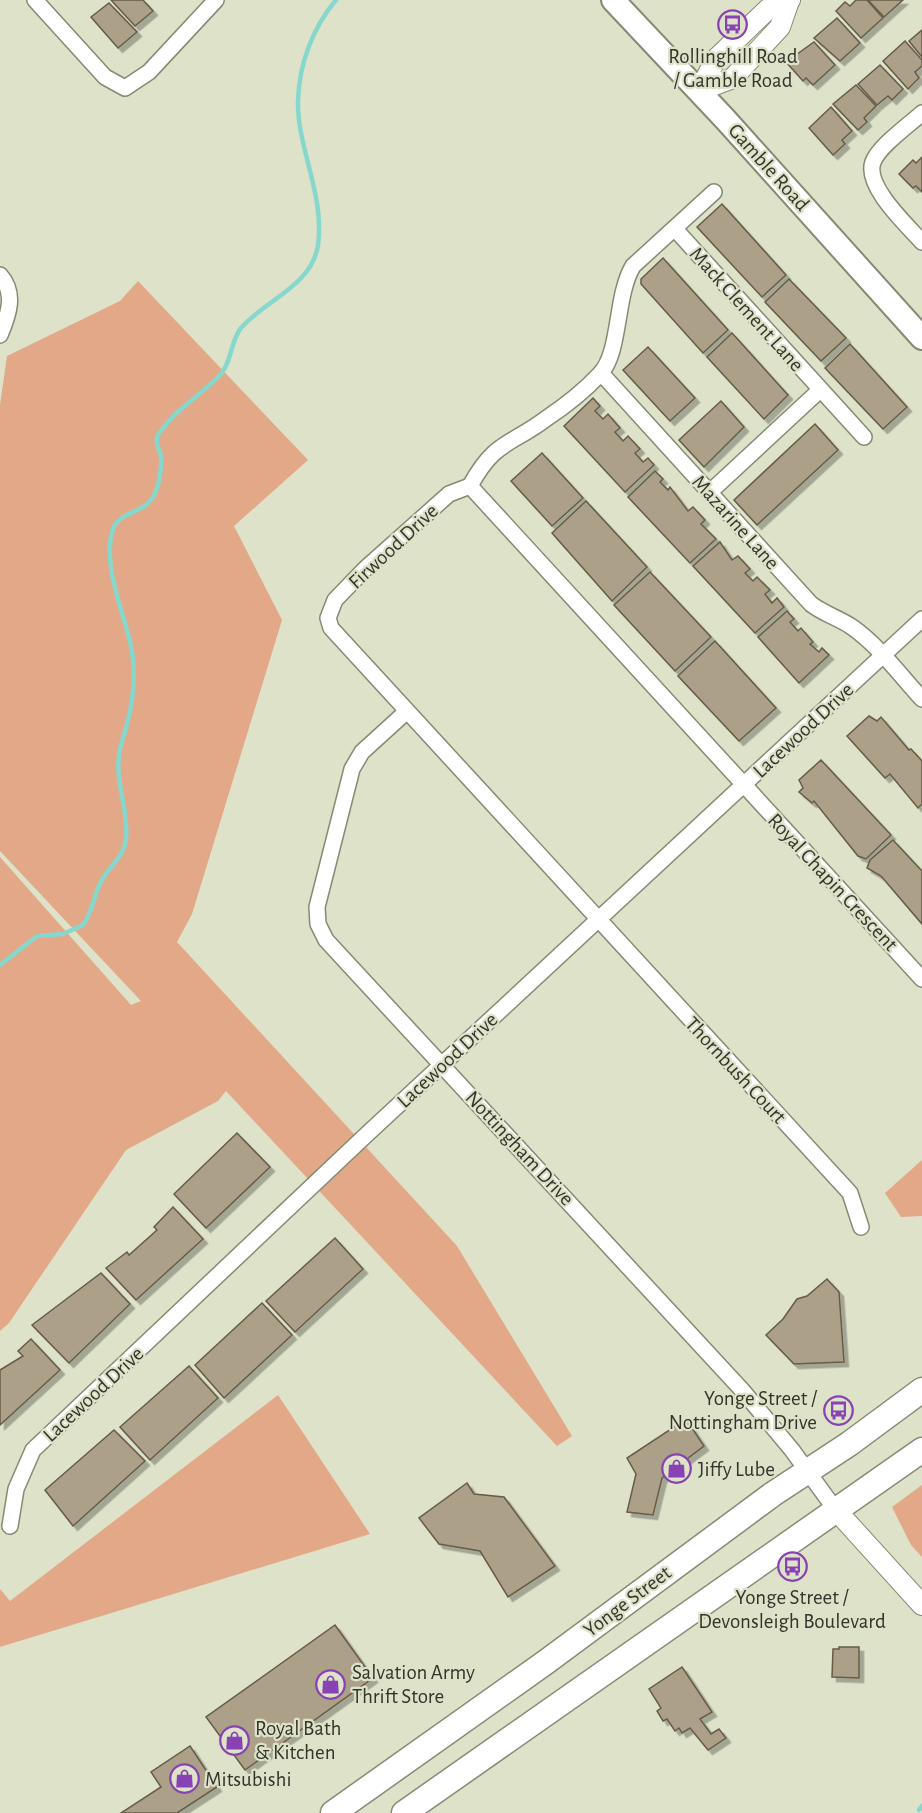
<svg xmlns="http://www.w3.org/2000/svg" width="922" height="1813" font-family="'Alegreya Sans',sans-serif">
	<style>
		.green { fill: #e2a887 }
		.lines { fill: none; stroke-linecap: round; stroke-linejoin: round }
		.stream { stroke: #86d8cd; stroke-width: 4.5 }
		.building { fill: #aca089; stroke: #665c47; stroke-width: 1.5; filter: url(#shadow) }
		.minor-casing { stroke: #858b73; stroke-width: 18 }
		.tertiary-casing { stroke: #858b73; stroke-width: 22 }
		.secondary-casing { stroke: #858b73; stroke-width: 26 }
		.primary-casing { stroke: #858b73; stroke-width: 27 }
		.minor { stroke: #fff; stroke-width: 15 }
		.tertiary { stroke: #fff; stroke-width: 20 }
		.secondary { stroke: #fff; stroke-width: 22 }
		.primary { stroke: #fff; stroke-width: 24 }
		.labels { text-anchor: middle; stroke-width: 4.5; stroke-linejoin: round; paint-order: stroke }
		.poi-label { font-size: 21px; fill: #33352b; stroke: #dde2c9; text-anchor: start }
		.street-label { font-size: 21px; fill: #33352b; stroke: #dde2c9 }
	</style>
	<defs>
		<filter id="shadow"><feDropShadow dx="4.5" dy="4.5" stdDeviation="0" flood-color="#0004"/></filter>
	</defs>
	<rect width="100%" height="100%" fill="#dde2c9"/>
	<g class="green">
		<polygon points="138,281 308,460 234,526 282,620 192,914 177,942 457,1246 572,1436 557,1446 226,1091 218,1101 126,1150 9,1323 0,1331 0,857 131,1005 141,1001 0,851 0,405 7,356 120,301"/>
		<polygon points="922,1160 922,1216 901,1217 885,1193"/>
		<polygon points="278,1395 370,1534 0,1647 0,1589 10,1601"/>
		<polygon points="922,1485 922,1557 911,1545 892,1507"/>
	</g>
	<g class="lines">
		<g class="stream">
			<path d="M0 965 37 936 63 934 83 925C93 912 94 892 103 878 112 864 125 855 126 838 129 811 115 782 119 755 120 745 125 734 127 724 134 698 136 668 130 641 122 609 102 562 113 529 119 512 144 513 153 497 159 487 162 468 161 456 159 448 153 440 160 432 176 409 200 396 220 375 232 362 230 342 241 328 265 300 312 286 318 245 325 195 297 148 298 101 299 64 313 27 336 0"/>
			<polyline points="919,1810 922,1806"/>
		</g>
	</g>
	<g class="building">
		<polygon points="111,0 143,0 153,11 135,26"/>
		<polygon points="856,0 867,0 883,18 861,38 836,11 845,2 850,6"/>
		<polygon points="868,0 903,0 884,17"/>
		<polygon points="109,3 137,32 118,48 91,17"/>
		<polygon points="837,18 860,43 840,61 814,38"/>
		<polygon points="922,30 922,57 909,41"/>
		<polygon points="905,41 922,60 922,66 915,72 919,78 908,89 883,61"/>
		<polygon points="814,42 835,65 813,85 806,78 803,81 786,62"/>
		<polygon points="880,65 903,89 892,100 888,96 877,105 858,84"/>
		<polygon points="856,85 876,106 864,118 867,122 858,130 833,104"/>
		<polygon points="831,107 852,131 842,140 845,144 833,155 809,128"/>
		<polygon points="922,157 922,192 916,186 913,188 899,174 913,160 916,163"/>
		<polygon points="722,204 786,275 762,297 697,227"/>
		<polygon points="663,258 728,330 703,353 641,284 641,279"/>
		<polygon points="789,279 846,338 821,361 765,302"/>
		<polygon points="732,333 788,395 764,419 707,357"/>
		<polygon points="850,344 907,407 883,429 825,368"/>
		<polygon points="648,347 695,398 670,421 623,370"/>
		<polygon points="593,398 600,406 595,411 603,419 608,414 620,428 615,432 623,441 628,436 640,449 635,453 643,462 648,458 654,465 625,492 564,426"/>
		<polygon points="721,401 744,427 704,467 679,440"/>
		<polygon points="815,424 838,450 757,525 734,500"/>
		<polygon points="542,453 583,498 552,526 511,481"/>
		<polygon points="655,471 663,479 660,482 668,490 670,487 688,511 693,507 705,520 701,524 716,539 690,563 628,497"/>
		<polygon points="586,501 647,567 612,601 552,533"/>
		<polygon points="720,542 732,560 738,556 750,569 745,573 753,581 757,577 770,590 765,594 772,603 777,598 784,607 755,633 693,566"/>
		<polygon points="650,572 711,637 675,671 614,605"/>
		<polygon points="787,611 794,619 790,622 798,631 801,628 813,642 810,644 819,652 822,648 829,655 799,683 758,637"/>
		<polygon points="715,641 776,708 739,741 678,676"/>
		<polygon points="869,716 877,721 881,717 909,750 911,749 922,761 922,804 918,808 890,774 885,778 847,736"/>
		<polygon points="821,760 891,835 866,859 858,856 814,801 812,803 799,792 803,788 799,780"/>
		<polygon points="893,840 922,871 922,924 881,876 867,868 870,860"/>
		<polygon points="237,1133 270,1167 206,1228 174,1194"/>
		<polygon points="173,1207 203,1239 136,1300 106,1268 127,1252 129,1255 157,1230 154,1227"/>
		<polygon points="335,1238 363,1269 295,1332 266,1301"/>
		<polygon points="101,1273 130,1304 69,1363 32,1325"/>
		<polygon points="827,1279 839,1292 844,1362 794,1364 766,1335 783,1319 797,1299 807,1296"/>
		<polygon points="262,1303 292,1335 224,1398 195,1365"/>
		<polygon points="31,1339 60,1370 0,1425 0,1370 23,1356 18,1351"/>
		<polygon points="189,1366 218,1398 150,1460 120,1427"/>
		<polygon points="686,1419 704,1446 662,1478 653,1515 627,1512 636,1474 627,1458"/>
		<polygon points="114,1430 145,1461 73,1526 45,1490"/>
		<polygon points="467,1483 474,1494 504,1497 555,1566 508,1597 480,1551 439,1544 419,1518"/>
		<polygon points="335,1625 373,1678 245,1770 206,1717"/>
		<polygon points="839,1647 859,1647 859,1678 832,1677 833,1649 839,1649"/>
		<polygon points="682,1667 712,1712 700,1719 711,1734 719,1729 726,1738 708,1750 690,1728 682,1733 679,1728 675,1731 667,1719 663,1721 657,1711 661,1708 649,1689"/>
		<polygon points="190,1746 217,1787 177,1813 121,1813 161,1787 151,1772"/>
	</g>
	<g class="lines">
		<defs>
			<g id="minor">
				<polyline points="35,0 105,77 125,88 149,72 216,0"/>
				<path d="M922 113C909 125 879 146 873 162 864 186 908 226 922 242"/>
				<polyline points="675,229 864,437"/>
				<path d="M0 275C16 293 9 314 0 335"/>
				<path d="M601 373 811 604C824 614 839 618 852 627 879 646 900 675 922 699"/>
				<path d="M470 486C495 440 510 446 547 418 565 406 585 390 600 374 621 352 615 296 633 266L714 192"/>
				<polyline points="710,492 820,390"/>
				<polyline points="406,712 362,752 352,769 317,907 318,924 326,940 742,1390 792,1450 835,1509"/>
				<polyline points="861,1227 850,1193 331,628 328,618 335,600 366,568 449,494 470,486 922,979"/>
				<polyline points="10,1526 16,1489 33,1450 365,1136 922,619"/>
			</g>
			<g id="tertiary">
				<polyline points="699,91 733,78 780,27 789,1"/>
				<polyline points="699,91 716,59 768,9 790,0"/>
				<polyline points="835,1509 922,1605"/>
			</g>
			<polyline id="secondary" points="613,0 725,119 922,338"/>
			<g id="primary">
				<polyline points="333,1813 546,1662 773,1494 849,1444 922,1390"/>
				<polyline points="404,1813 922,1450"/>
			</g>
		</defs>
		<use href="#minor" class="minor-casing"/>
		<use href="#tertiary" class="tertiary-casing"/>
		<use href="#secondary" class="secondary-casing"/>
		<use href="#primary" class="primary-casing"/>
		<use href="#minor" class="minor"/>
		<use href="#tertiary" class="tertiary"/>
		<use href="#secondary" class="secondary"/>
		<use href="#primary" class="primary"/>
	</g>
	<defs>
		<symbol id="bus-ring" viewBox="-11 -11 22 22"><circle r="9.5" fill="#dde2c9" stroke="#8942b4" stroke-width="1.5"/><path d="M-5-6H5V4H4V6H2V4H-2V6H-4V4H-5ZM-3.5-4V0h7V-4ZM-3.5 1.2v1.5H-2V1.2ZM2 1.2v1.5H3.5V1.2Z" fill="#8942b4"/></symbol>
		<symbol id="shop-ring" viewBox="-11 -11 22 22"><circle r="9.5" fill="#dde2c9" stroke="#8942b4" stroke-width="1.5"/><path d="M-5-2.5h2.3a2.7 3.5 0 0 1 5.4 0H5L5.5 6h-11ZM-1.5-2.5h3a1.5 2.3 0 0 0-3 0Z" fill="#8942b4"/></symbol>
	</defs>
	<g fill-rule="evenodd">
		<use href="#bus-ring" x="716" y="8" width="33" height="33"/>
		<use href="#bus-ring" x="822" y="1394" width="33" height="33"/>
		<use href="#shop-ring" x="660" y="1452" width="33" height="33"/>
		<use href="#bus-ring" x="776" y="1550" width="33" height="33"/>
		<use href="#shop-ring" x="314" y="1668" width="33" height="33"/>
		<use href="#shop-ring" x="218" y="1724" width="33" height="33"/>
		<use href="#shop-ring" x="168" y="1762" width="33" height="33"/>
	</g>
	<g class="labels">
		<g class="poi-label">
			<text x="733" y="63" text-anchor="middle">Rollinghill Road<tspan x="733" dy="24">/ Gamble Road</tspan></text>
			<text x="817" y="1405" text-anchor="end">Yonge Street /<tspan x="817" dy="24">Nottingham Drive</tspan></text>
			<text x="698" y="1476">Jiffy Lube</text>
			<text x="792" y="1604" text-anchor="middle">Yonge Street /<tspan x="792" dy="24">Devonsleigh Boulevard</tspan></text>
			<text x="352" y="1679">Salvation Army<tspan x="352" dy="24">Thrift Store</tspan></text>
			<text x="255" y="1735">Royal Bath<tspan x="255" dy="24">&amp; Kitchen</tspan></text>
			<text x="205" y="1786">Mitsubishi</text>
		</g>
		<g class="street-label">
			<text transform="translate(769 167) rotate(48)" y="7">Gamble Road</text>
			<text transform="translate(747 309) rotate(48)" y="7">Mack Clement Lane</text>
			<text transform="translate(736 522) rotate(48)" y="7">Mazarine Lane</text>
			<text transform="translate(393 546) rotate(-43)" y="7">Firwood Drive</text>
			<text transform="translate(803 730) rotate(-43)" y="7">Lacewood Drive</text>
			<text transform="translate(833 882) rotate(47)" y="7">Royal Chapin Crescent</text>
			<text transform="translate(447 1060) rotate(-43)" y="7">Lacewood Drive</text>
			<text transform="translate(736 1070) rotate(47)" y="7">Thornbush Court</text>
			<text transform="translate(520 1148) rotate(47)" y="7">Nottingham Drive</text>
			<text transform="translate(93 1394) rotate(-43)" y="7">Lacewood Drive</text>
			<text transform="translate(627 1601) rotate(-37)" y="7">Yonge Street</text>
		</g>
	</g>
</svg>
